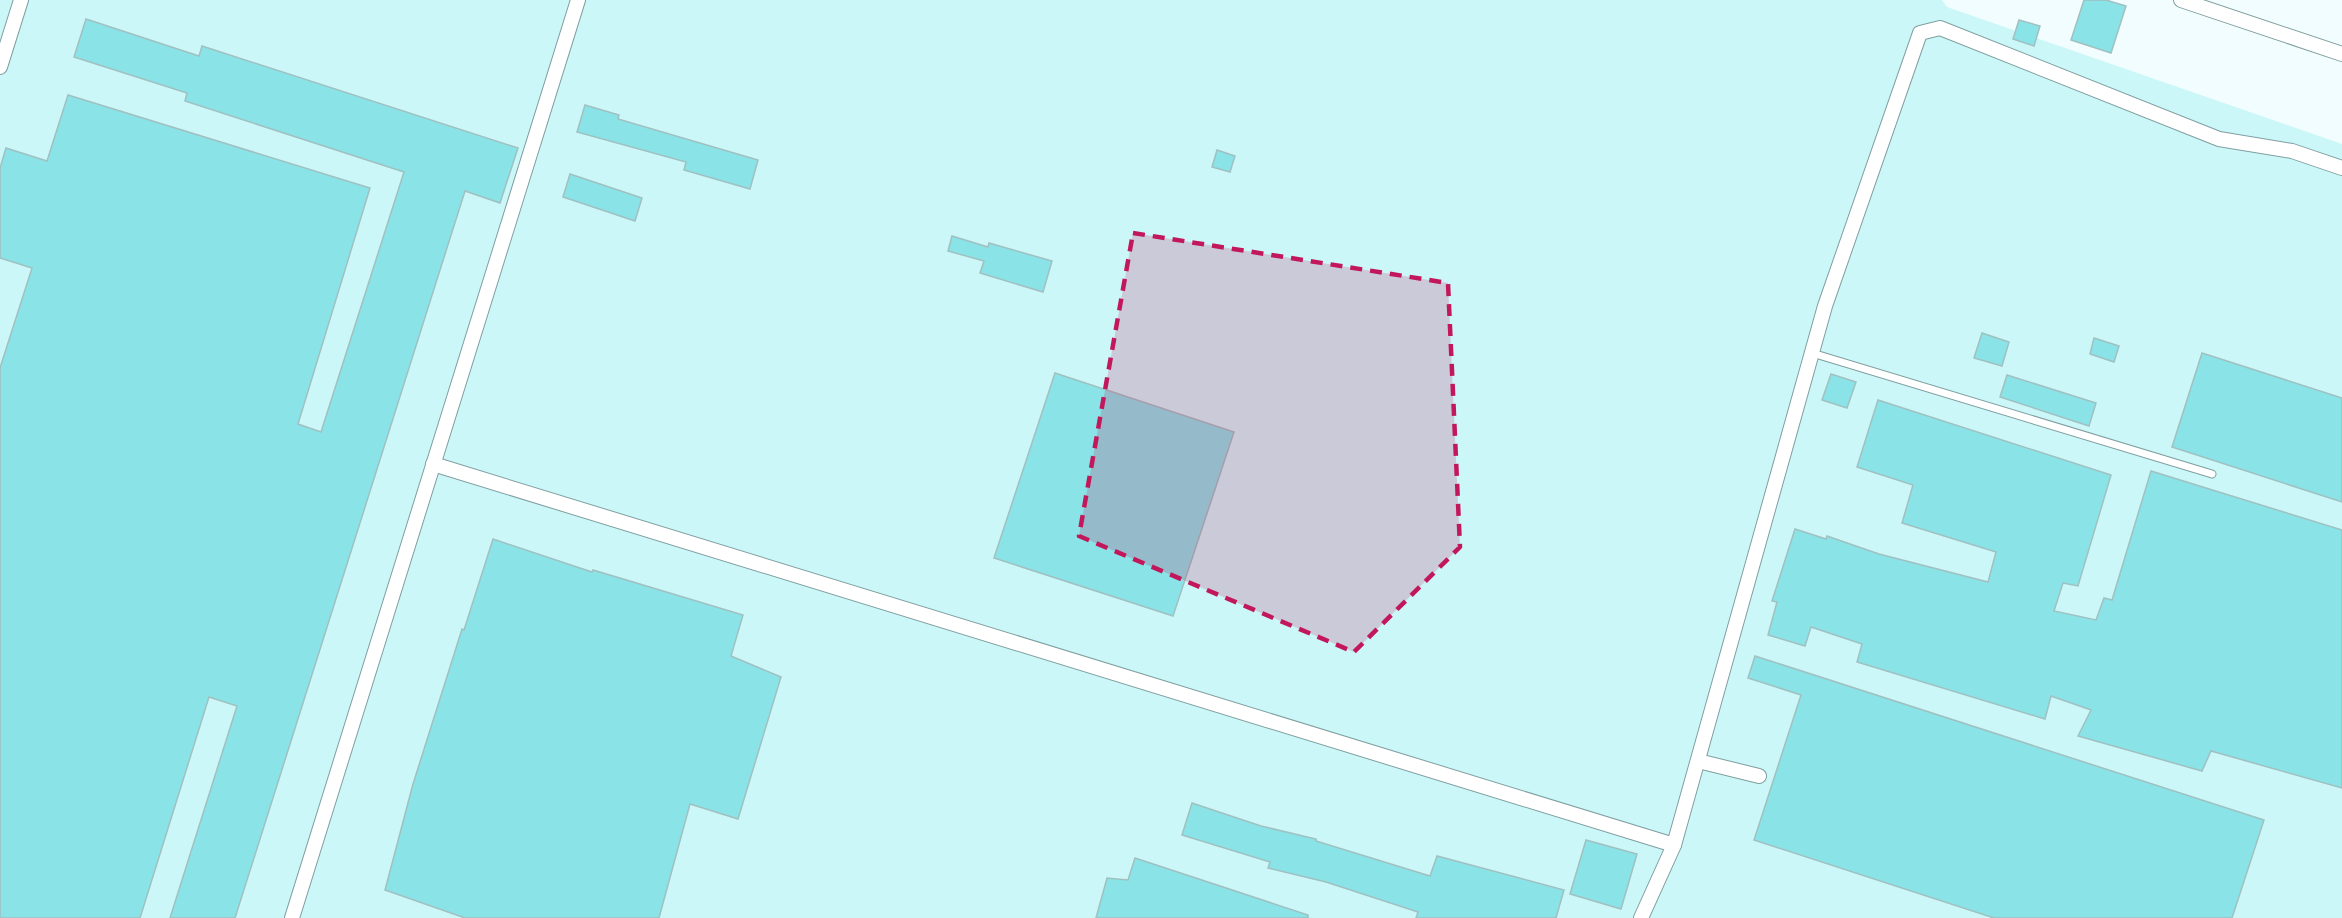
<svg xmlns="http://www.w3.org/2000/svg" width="2342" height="918" font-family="'Crimson Pro',serif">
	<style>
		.built { fill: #ccf7f9 }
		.building { fill: #8ae3e6; stroke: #a0c0c1; stroke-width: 1.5 }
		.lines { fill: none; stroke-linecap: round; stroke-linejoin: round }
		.service-casing { stroke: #809fa0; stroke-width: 9 }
		.minor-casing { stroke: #809fa0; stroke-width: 16 }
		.service { stroke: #fff; stroke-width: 7 }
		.minor { stroke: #fff; stroke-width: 14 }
		.marked { fill: #c2185b; fill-opacity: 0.2; stroke: #c2185b; stroke-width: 4.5; stroke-dasharray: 12 8; stroke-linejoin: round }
	</style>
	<rect width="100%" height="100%" fill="#f1fdfe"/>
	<polygon class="built" points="0,0 1942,0 1947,7 2342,144 2342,918 0,918"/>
	<g class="building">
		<polygon points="2084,0 2106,0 2126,6 2111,53 2071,40"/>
		<polygon points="86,19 199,56 202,46 518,148 500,203 465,191 235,918 170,918 237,706 209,697 140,918 0,918 0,368 32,268 0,258 0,168 6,148 47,161 68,95 370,188 298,424 321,432 404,172 185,101 187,93 74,57"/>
		<polygon points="2019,20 2040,26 2034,46 2013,39"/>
		<polygon points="585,105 619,115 618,119 758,160 750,189 684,170 686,162 577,132"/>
		<polygon points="1217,150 1235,156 1230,172 1212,167"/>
		<polygon points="570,174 642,198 635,221 563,197"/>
		<polygon points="952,236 988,247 989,243 1052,261 1043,292 980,273 984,261 948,251"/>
		<polygon points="1982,333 2009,342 2002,366 1974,358"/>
		<polygon points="2094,338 2119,346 2114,362 2090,354"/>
		<polygon points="2202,353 2342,398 2342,502 2172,447"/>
		<polygon points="1055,373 1234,432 1173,616 994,558"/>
		<polygon points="1831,374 1856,382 1847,408 1822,400"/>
		<polygon points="2007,375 2096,403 2089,426 2000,397"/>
		<polygon points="1878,400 2111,475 2078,586 2063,583 2054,611 2096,620 2104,598 2112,600 2151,471 2342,530 2342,788 2211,751 2202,771 2078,736 2091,710 2051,696 2045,719 1857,662 1862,644 1811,627 1805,646 1768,635 1777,602 1772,601 1795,529 1826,539 1827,536 1879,554 1988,582 1996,552 1902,523 1913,485 1857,467"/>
		<polygon points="493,539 592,572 593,570 743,615 731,656 781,677 738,819 690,804 659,918 465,918 385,890 413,784 462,629 464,630"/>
		<polygon points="1755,656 2264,820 2232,918 1994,918 1754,840 1801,695 1748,678"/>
		<polygon points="1192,803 1261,826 1316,839 1316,841 1430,876 1437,856 1564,890 1556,918 1416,918 1418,912 1326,882 1268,868 1270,862 1182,835"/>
		<polygon points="1586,840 1637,854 1621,909 1570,894"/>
		<polygon points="1135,858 1308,915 1308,918 1096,918 1107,878 1128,880"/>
	</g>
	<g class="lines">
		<defs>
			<polyline id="service" points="1812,353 2212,474"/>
			<g id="minor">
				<polyline points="2181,0 2342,54"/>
				<polyline points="0,67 21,0"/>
				<polyline points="433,464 1674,845"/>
				<polyline points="1698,761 1759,776"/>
				<polyline points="292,918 578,0"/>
				<polyline points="1641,918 1674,845 1825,306 1920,33 1940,28 2219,139 2292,151 2342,168"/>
			</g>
		</defs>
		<use href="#service" class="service-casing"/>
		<use href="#minor" class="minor-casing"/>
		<use href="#service" class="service"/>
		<use href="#minor" class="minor"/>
	</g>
	<path class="marked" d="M1133 233 1448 283 1460 547 1354 652 1079 536Z"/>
</svg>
